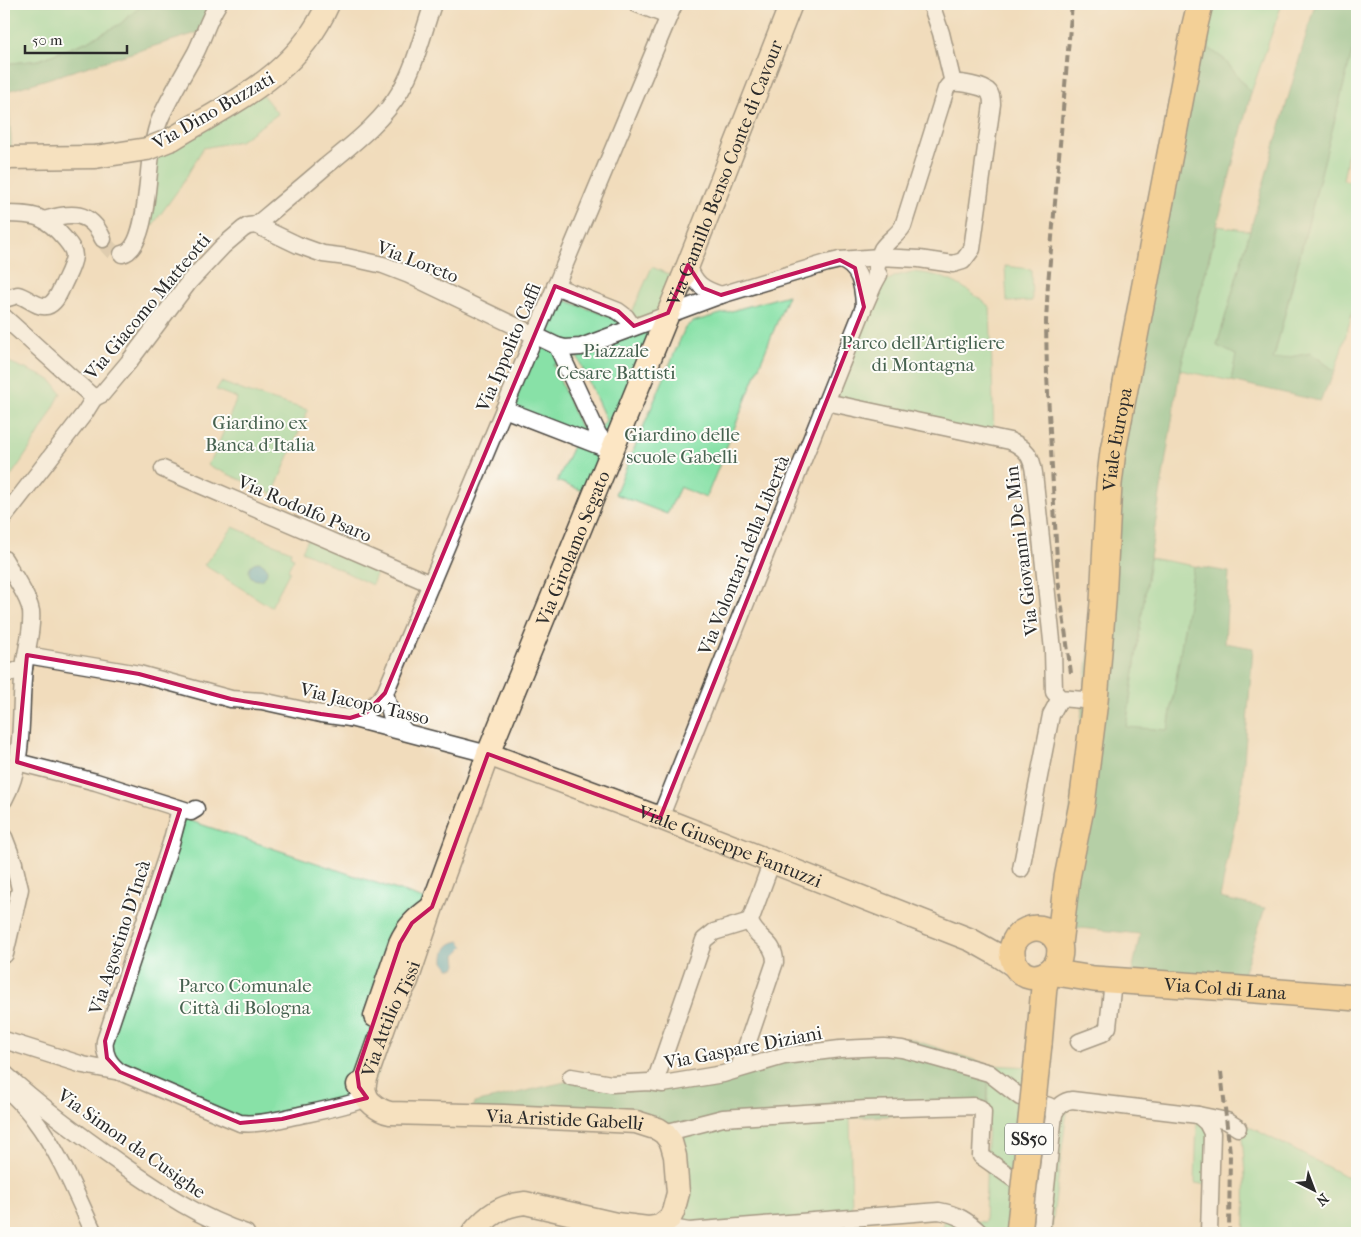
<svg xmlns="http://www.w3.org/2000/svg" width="1361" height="1237" font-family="'IM FELL French Canon',serif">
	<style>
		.green { fill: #88e1a7; stroke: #5a8669; fill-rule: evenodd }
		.forest { fill: #6ebf8c; stroke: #4c755c }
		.water { fill: #45a8c4; stroke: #386a78 }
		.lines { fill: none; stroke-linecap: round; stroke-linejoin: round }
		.street-tunnel { stroke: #c9b99f; stroke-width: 16; stroke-dasharray: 16 8; stroke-linecap: butt }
		.street-casing { stroke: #494641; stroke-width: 19 }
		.secondary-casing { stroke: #494641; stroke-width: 25 }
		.primary-casing { stroke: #494641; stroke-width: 28 }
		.street { stroke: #fff; stroke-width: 16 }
		.secondary { stroke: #fce6c4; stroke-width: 22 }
		.primary { stroke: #f7c06c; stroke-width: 25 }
		.rail { stroke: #2b2b2b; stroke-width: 4; stroke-dasharray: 8 4; stroke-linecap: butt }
		.secondary-bridge-casing { stroke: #494641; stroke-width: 25; stroke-linecap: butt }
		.primary-bridge-casing { stroke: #494641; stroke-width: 28; stroke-linecap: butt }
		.secondary-bridge { stroke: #fce6c4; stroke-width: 22 }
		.primary-bridge { stroke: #f7c06c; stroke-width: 25 }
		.marked { fill: none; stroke: #c2185b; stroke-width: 4; stroke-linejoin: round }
		.labels { text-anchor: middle; stroke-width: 4; stroke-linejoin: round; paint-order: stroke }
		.shield { fill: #fdfcf7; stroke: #6a6a68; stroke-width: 1 }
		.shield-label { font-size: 18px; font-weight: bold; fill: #2b2b2b }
		.street-label { font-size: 19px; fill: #2b2b2b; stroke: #fdfcf7 }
		.park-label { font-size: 19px; fill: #476250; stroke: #fdfcf7 }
	</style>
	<rect width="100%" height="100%" fill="#fdfcf7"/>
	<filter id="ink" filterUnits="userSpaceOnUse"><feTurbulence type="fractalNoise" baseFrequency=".02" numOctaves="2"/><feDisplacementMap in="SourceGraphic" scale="10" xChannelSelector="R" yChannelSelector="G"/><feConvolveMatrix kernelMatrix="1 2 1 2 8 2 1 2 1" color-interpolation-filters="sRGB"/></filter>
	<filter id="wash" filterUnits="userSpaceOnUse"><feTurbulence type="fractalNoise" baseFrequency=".0096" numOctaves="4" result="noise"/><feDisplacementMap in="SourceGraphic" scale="20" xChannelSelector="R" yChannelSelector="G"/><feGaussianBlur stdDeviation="1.12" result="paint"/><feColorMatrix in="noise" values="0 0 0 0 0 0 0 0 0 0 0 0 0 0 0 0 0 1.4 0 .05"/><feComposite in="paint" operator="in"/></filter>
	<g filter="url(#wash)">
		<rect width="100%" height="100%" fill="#f1dcbc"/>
		<g class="green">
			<polygon points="4,4 143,4 120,24 88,41 39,60 4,64"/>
			<polygon points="1195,4 1282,4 1251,93 1224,59 1190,35"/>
			<polygon points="1357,33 1357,103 1343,180 1357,183 1357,298 1335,371 1311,353 1273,361"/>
			<polygon points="253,83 278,114 240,141 203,148 181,186 152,226 139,231 152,134 186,125"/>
			<polygon points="1218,226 1250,231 1217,345 1236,355 1231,381 1180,370"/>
			<polygon points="1005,266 1031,269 1032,301 1007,302"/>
			<path d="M652 267 685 281 596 496 557 481 576 440 506 411 559 298 608 316 612 308 631 314ZM577 356 606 420 598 433 579 425 553 364 568 367Z"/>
			<path d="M912 272C946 274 964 286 990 307L994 436 828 404 879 285 896 276Z"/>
			<polygon points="788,295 706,498 680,487 667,514 615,494 685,328 692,322"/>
			<path d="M4 360 47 378 53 382 61 393C44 427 27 455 4 485Z"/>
			<polygon points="221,382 247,392 308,410 273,494 207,465 214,455 237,398 216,390"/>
			<polygon points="233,527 291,551 290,556 294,558 288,570 290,571 271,607 204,565"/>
			<polygon points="308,539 377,572 372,585 302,551"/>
			<polygon points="1150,558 1194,566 1168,730 1126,728"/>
			<polygon points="182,818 436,903 372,1088 372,1100 237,1124 101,1065"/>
			<polygon points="989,1065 1033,1067 1029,1099 1069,1103 1066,1119 1051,1233 943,1233 945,1207 973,1221 985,1222"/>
			<polygon points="850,1114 852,1214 681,1232 672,1127"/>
			<polygon points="1197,1119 1220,1122 1223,1200 1207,1185 1195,1183"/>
			<path d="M1240 1122 1357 1182V1233H1244C1247 1196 1245 1160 1240 1122Z"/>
		</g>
		<g class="forest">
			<polygon points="143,4 220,4 200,32 8,91 12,154 4,155 4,64 39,60 88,41 120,24"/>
			<polygon points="1315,4 1357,4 1357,33 1273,360 1311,353 1335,371 1320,401 1231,381 1236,355 1217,346"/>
			<polygon points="1190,35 1224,59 1251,93 1180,370 1150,558 1126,727 1168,730 1194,566 1229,572 1225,643 1253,648 1242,787 1220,898 1265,908 1240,984 1132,972 1140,934 1050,925 1061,894 1099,561"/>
			<polygon points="908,1038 989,1065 987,1111 672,1127 472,1112 474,1103 569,1081 618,1089 836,1048"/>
		</g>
		<g class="water">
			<circle cx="258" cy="571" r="9"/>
			<path d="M460 941 464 947 456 955 457 965 455 968H449L444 962C443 950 448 942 460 941Z"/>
		</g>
	</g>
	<g filter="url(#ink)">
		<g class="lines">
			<path class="street-tunnel" d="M103 239C107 247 112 254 122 254"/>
			<defs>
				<g id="street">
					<polyline points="637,4 668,16"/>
					<polyline points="931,4 941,33 953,83"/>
					<path d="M4 214C34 214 45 215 65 239 69 244 74 249 74 256 73 266 67 276 63 285 59 293 56 303 47 306 37 308 27 297 18 295L4 299"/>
					<path d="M44 220C71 212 90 210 103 239"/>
					<path d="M256 225 298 245 323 254 347 257 383 265 409 275 557 346 565 348 581 347 721 295 827 263 840 260 879 257 919 259 953 264 963 261 972 249 992 104C992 99 991 95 989 92 984 86 959 82 952 83 949 84 948 86 946 89L903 226C898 235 888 240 882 249 877 259 876 273 874 284"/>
					<path d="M256 225C280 205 303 186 326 166 353 144 384 120 401 90 416 64 423 32 433 4"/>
					<path d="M122 254C147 250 147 177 151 156 153 145 155 130 160 119 170 96 184 74 196 52 204 36 208 19 218 4"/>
					<path d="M840 260C860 266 863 286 864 305"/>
					<path d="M688 265C695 284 702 289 721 295"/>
					<polyline points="555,286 618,311 626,317 633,327"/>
					<polyline points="4,317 94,398"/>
					<polyline points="557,346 598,434 612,451"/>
					<polyline points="94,398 102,394 128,363 189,282 223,246 243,229 248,226 256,225"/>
					<path d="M826 402 1010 441C1026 448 1032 456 1034 473L1053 650 1054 692 1060 698 1095 701"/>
					<polyline points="504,409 610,450"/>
					<polyline points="163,469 431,584"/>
					<polyline points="4,517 84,414 94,398"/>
					<polyline points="4,559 10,569"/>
					<polyline points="27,655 139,674 231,699 262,701 321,714 350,718 488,754"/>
					<polyline points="4,675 24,668"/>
					<polyline points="385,693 391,715 405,731"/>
					<path d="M350 718C367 712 373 707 385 693L674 4"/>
					<polyline points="17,762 96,782 191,812 196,809"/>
					<path d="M4 800C26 760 19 712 24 668 26 649 33 631 31 611 29 599 21 588 15 577"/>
					<polyline points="660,818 864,307 874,284 879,275"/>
					<polyline points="4,837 14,863"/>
					<polyline points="1021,869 1051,715 1060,698"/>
					<polyline points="4,954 5,954 20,889 15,868"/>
					<path d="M4 1040 83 1065 120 1072 240 1123C258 1125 277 1120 295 1116 319 1111 344 1107 367 1098"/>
					<polyline points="1079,1042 1103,1033 1108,1027 1113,981"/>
					<path d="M739 1068 775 962C775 940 755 939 750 921L772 861"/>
					<path d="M120 1072C110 1064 103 1055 105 1041L171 843 180 809"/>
					<path d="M4 1073C41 1107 82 1137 124 1166 163 1193 200 1218 246 1233"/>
					<polyline points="571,1077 611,1084 649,1082 663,1084 723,1074 784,1056 840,1049 884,1047 902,1049 918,1053 989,1073 1020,1097 1049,1106 1054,1114"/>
					<polyline points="655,1082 704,940 714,932 750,921"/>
					<path d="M8 1090C17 1099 27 1108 34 1119 60 1153 76 1194 94 1233"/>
					<polyline points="1198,1115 1207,1123 1212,1133 1209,1233"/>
					<polyline points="664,1133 723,1118 867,1109 974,1106 980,1108 983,1112 981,1156 1045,1201"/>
					<path d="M660 1226 689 1231 939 1211C957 1214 968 1221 980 1233"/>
					<path d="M1041 1233 1054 1114C1057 1106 1064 1101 1072 1100L1198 1115 1227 1121 1238 1128"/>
				</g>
				<g id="secondary">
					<path d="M172 139C234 101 297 75 328 4"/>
					<polyline points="4,158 95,157"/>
					<path id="s1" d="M488 754 660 818 971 940 996 954 1019 969"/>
					<path d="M375 1016 400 943C407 927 417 918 431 908"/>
					<path id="s2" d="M358 1085C365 1098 375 1110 390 1113L504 1116 636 1122 658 1129 664 1133 671 1142 675 1156 678 1193 673 1212 670 1218 660 1226 648 1228 616 1224 525 1203C502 1205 488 1215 473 1233"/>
					<path id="s3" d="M367 1098 364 1089 366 1078 389 1013 407 981 432 907 488 754 688 265 791 4"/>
				</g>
				<g id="primary">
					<path id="s4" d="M1059 944C1045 913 1002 932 1014 962 1025 990 1066 975 1059 944L1067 878 1082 804 1095 701 1103 602 1109 484 1113 451 1194 29 1200 4"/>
					<path id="s5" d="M1050 972 1094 979 1229 988 1357 998"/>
					<polyline points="1039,1044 1044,987 1048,973"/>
				</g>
			</defs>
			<use href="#street" class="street-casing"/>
			<use href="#secondary" class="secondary-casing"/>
			<use href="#primary" class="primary-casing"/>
			<use href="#street" class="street"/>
			<use href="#secondary" class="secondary"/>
			<use href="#primary" class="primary"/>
			<g class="rail">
				<polyline points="1071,673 1058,579 1047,375 1046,322 1048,284 1072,4"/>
				<polyline points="1221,1072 1230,1153 1229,1233"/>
			</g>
			<defs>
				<polyline id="secondary-bridge" points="95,157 147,149 172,139"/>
				<polyline id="primary-bridge" points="1019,1233 1039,1044"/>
			</defs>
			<use href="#secondary-bridge" class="secondary-bridge-casing"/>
			<use href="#primary-bridge" class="primary-bridge-casing"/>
			<use href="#secondary-bridge" class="secondary-bridge"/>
			<use href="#primary-bridge" class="primary-bridge"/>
		</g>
	</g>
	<path d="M0 0H1361V1237H0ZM840 260 855 268 864 307 660 818 488 754 432 907 412 923 400 943 357 1072 359 1087 367 1098 282 1119 240 1123 120 1072 107 1058 105 1041 180 810 17 762 27 655 139 674 231 699 321 714 350 718 366 713 385 693 555 286 618 311 634 326 668 313 688 265 703 288 721 295Z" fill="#f1dcbc" fill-opacity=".55" fill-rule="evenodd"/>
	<path class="marked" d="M840 260 855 268 864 307 660 818 488 754 432 907 412 923 400 943 357 1072 359 1087 367 1098 282 1119 240 1123 120 1072 107 1058 105 1041 180 810 17 762 27 655 139 674 231 699 321 714 350 718 366 713 385 693 555 286 618 311 634 326 668 313 688 265 703 288 721 295Z"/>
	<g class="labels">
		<rect class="shield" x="1005" y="1123.5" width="48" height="31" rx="4"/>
		<g class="shield-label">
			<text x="1029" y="1145">SS50</text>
		</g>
		<g class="street-label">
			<text transform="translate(213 110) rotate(-30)" y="7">Via Dino Buzzati</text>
			<text dy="7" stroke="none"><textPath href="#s3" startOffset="995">Via Camillo Benso Conte di Cavour</textPath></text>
			<text transform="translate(418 261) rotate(21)" y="7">Via Loreto</text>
			<text transform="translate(147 306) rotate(-50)" y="7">Via Giacomo Matteotti</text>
			<text transform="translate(508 347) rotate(-67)" y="7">Via Ippolito Caffi</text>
			<text dy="7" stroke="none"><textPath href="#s4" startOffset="660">Viale Europa</textPath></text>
			<text transform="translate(305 508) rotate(23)" y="7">Via Rodolfo Psaro</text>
			<text dy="7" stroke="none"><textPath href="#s3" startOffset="590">Via Girolamo Segato</textPath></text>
			<text transform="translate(1021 551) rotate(-97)" y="7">Via Giovanni De Min</text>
			<text transform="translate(743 555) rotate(-68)" y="7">Via Volontari della Libertà</text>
			<text transform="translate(365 703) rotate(13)" y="7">Via Jacopo Tasso</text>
			<text dy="7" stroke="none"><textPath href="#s1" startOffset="259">Viale Giuseppe Fantuzzi</textPath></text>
			<text transform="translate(119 937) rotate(-72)" y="7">Via Agostino D'Incà</text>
			<text dy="7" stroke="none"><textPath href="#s5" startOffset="176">Via Col di Lana</textPath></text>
			<text dy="7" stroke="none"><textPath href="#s3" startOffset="85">Via Attilio Tissi</textPath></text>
			<text transform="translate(743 1047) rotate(-11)" y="7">Via Gaspare Diziani</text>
			<text dy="7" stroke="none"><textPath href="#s2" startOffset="219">Via Aristide Gabelli</textPath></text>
			<text transform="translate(132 1143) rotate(35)" y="7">Via Simon da Cusighe</text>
		</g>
		<g class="park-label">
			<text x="923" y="349">Parco dell'Artigliere<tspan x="923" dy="22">di Montagna</tspan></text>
			<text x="616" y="357">Piazzale<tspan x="616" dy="22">Cesare Battisti</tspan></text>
			<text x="260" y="429">Giardino ex<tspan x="260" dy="22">Banca d'Italia</tspan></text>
			<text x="682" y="441">Giardino delle<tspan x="682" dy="22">scuole Gabelli</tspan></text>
			<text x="245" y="992">Parco Comunale<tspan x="245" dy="22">Città di Bologna</tspan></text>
		</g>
	</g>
	<rect width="1361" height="1237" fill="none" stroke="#fdfcf7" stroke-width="20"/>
	<g transform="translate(1314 1190) rotate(138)" stroke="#fdfcf7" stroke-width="4" paint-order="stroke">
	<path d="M0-4L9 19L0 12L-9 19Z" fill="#2b2b2b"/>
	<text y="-8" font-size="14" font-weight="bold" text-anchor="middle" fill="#2b2b2b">N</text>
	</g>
	<path d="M25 45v8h102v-8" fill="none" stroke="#2b2b2b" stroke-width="2.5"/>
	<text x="32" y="45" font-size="15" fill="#2b2b2b" stroke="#fdfcf7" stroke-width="4" paint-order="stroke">50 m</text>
</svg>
